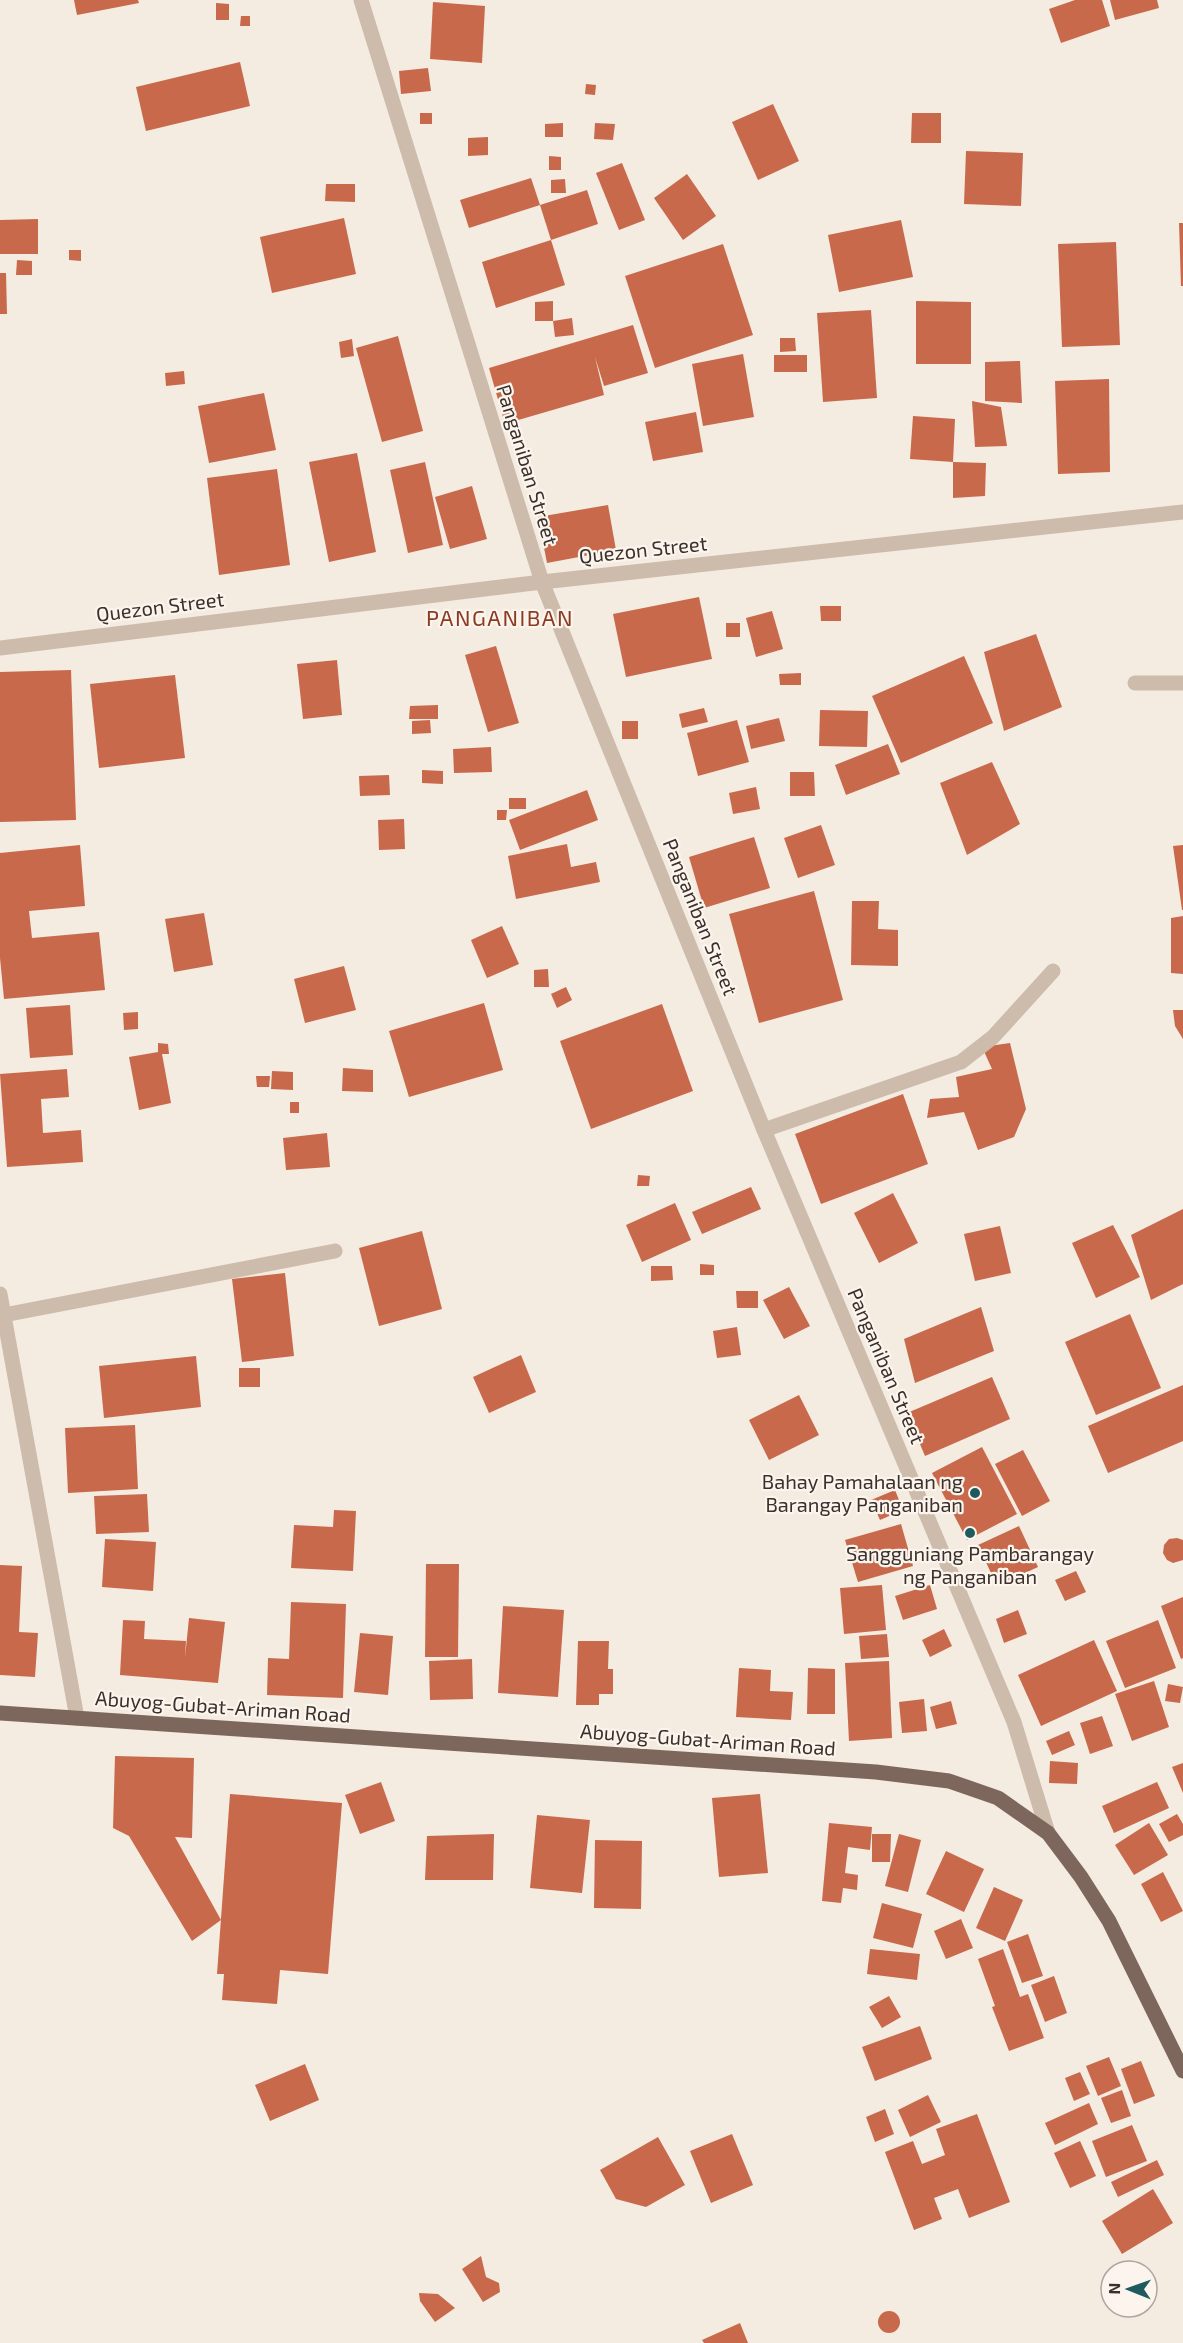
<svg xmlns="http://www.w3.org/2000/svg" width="1183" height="2343" font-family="'Exo 2',sans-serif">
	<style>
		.building { fill: #c8694b }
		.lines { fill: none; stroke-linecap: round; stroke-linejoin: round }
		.minor { stroke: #cdbbac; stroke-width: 15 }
		.major { stroke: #7d675c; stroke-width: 15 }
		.poi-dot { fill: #1f5a5e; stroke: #fbf5ee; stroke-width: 2 }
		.labels { text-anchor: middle; stroke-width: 4.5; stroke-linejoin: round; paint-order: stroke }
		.street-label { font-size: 20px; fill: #3b302b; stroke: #fbf5ee }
		.poi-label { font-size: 20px; fill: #3b302b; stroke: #fbf5ee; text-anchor: end }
		.quarter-label { font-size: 22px; letter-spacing: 1.5px; fill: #8c3b22; stroke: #fbf5ee }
	</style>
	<rect width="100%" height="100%" fill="#f4ebe1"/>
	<g class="building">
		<polygon points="74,0 138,0 139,3 77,15"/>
		<polygon points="1075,0 1102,0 1110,26 1061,43 1049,9"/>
		<polygon points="1110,0 1157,0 1159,8 1115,20"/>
		<polygon points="433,2 485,6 482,63 430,59"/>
		<polygon points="216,3 229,4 229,20 216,20"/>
		<polygon points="241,16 250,16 250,26 240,26"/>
		<polygon points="240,62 250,106 146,131 136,87"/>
		<polygon points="428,68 431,91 401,94 399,71"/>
		<polygon points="586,84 596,85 595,95 585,94"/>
		<polygon points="773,104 799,161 758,180 732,122"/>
		<rect x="420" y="113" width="12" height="11"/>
		<polygon points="912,113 941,113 941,143 911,143"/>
		<polygon points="563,123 563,137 545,137 545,124"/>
		<polygon points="595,123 615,124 613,140 594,139"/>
		<polygon points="488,137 488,155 468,156 468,138"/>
		<polygon points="966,151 1023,153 1021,206 964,204"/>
		<polygon points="549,156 561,157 561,170 549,170"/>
		<polygon points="622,163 645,220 619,230 596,173"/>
		<polygon points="687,174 716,216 683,240 654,198"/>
		<polygon points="531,178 540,205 469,228 460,200"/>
		<polygon points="565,179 566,193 551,193 551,180"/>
		<polygon points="326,184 355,184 355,202 325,201"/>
		<polygon points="587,190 598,224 551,240 540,205"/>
		<polygon points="344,218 356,274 272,293 260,237"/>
		<polygon points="38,219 38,254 0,254 0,220"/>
		<polygon points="901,220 913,277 839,292 828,235"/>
		<polygon points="1179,223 1183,223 1183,286 1181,286"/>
		<polygon points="551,240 565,285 496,308 482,262"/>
		<polygon points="1116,242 1120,345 1062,347 1058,244"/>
		<polygon points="723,244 753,335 655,368 625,276"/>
		<polygon points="69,250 81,250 81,261 69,260"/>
		<polygon points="17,260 32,261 32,275 16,275"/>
		<polygon points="0,273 6,273 7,314 0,314"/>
		<polygon points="553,301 553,321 535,321 535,302"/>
		<polygon points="916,301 971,302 971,364 916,364"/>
		<polygon points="871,310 877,398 823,402 817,313"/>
		<polygon points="572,318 574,335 555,337 553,321"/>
		<polygon points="633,325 648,373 604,386 595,357 604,395 505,424 489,368"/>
		<polygon points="398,336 423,431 382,442 356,348"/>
		<polygon points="780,338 795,338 796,351 780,352"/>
		<polygon points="352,339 354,356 341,358 339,342"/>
		<polygon points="743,354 754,417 703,426 692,364"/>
		<rect x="774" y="355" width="33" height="17"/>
		<polygon points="1020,361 1022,403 985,401 985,362"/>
		<polygon points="184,371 185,384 166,386 165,373"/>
		<polygon points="1109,379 1110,472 1058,474 1055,381"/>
		<polygon points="264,393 276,450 209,463 198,406"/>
		<polygon points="972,401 1001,407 1007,446 975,447"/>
		<polygon points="696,412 703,452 653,461 645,422"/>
		<polygon points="913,416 955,419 953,462 910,459"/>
		<polygon points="357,453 376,552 329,562 309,462"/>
		<polygon points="425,462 443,545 408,553 390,470"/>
		<polygon points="953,462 986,463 985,496 953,498"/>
		<polygon points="277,469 290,565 219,575 207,478"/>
		<polygon points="472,486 487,539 450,549 435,497"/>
		<polygon points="608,505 616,550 547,563 538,517"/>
		<polygon points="699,597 712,659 626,677 613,614"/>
		<polygon points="820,606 841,606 841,621 821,621"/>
		<polygon points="772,611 783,649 756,657 746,618"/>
		<rect x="726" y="623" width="14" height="14"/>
		<polygon points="1036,634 1062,707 1004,731 984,652"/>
		<polygon points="496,646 519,723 488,732 465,655"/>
		<polygon points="964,656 993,723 901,763 872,696"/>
		<polygon points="337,660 342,715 303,719 297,664"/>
		<polygon points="71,670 76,820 0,822 0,672"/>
		<polygon points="801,673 801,685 780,685 779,674"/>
		<polygon points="175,675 185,758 99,768 90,684"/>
		<polygon points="438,705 438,719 409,719 410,706"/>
		<polygon points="704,708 708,722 682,728 679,714"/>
		<polygon points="820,710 868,711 867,747 819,746"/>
		<polygon points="779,718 785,741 751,749 746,726"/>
		<polygon points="430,720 431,733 412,734 412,721"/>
		<polygon points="737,720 749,762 698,776 687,733"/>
		<rect x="622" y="721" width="16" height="18"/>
		<polygon points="888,744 900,774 846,795 835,765"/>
		<polygon points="491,747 492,772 454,773 453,749"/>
		<polygon points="992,762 1020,824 967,855 940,783"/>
		<polygon points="422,770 443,771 443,784 422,783"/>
		<polygon points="790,772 814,772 815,796 790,796"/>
		<polygon points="389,775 390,795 360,796 359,776"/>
		<polygon points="756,787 760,809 733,814 729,793"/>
		<polygon points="587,790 598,820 520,850 509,820"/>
		<rect x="509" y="798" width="17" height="11"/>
		<polygon points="497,810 507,810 506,820 497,820"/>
		<polygon points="404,819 405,849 379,850 378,820"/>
		<polygon points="821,825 835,865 798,878 784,838"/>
		<polygon points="754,837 770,888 704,908 689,857"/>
		<polygon points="567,844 571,867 596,862 600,882 516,899 508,856"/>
		<polygon points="80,845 85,906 29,911 32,938 99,932 105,990 4,999 0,958 0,853"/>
		<polygon points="1183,845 1183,910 1182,910 1173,846"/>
		<polygon points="814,891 843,1000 759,1023 729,914"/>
		<polygon points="852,901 879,901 878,929 898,930 898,966 851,965"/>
		<polygon points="204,913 213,965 174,972 165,919"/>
		<polygon points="1183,916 1183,974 1171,973 1171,918"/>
		<polygon points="502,926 519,964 487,978 471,940"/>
		<polygon points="344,966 356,1010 305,1023 294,979"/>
		<polygon points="548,969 549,987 534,987 534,970"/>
		<polygon points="566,987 572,1000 557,1008 551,994"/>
		<polygon points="484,1003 503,1070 409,1097 389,1031"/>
		<polygon points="662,1004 693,1091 591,1129 560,1041"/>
		<polygon points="70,1005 73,1055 30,1058 26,1008"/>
		<polygon points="1173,1010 1183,1010 1183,1039 1175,1026"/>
		<polygon points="138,1012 138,1029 124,1030 123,1013"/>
		<polygon points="158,1043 168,1044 169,1054 162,1054 171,1103 139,1110 129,1057 158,1052"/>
		<polygon points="1010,1043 1026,1109 1014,1137 978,1150 964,1112 927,1118 930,1099 959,1097 956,1077 992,1069 982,1047"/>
		<polygon points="343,1068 373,1070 373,1092 342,1091"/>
		<polygon points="67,1069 69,1097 41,1099 43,1133 81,1130 83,1162 7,1167 0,1074"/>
		<polygon points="272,1071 293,1072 293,1090 271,1089"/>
		<polygon points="256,1076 270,1076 269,1087 257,1087"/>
		<polygon points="903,1094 928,1164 821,1204 795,1134"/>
		<rect x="290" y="1102" width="9" height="11"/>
		<polygon points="327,1133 330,1167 286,1170 283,1138"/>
		<polygon points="638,1175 650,1176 649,1186 637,1186"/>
		<polygon points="751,1187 761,1209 702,1234 692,1212"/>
		<polygon points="893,1193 918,1243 879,1263 854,1213"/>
		<polygon points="675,1203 691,1240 642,1262 626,1225"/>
		<polygon points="1183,1209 1183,1284 1151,1300 1131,1235"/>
		<polygon points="1113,1225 1140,1277 1096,1298 1072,1243"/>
		<polygon points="1000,1226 1011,1273 975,1281 964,1234"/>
		<polygon points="422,1231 442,1309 379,1326 359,1248"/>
		<polygon points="700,1264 714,1265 714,1275 700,1275"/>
		<polygon points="651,1266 672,1266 673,1280 651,1281"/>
		<polygon points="285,1273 294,1356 242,1362 232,1279"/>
		<polygon points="789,1287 810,1326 784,1339 763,1300"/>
		<polygon points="736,1291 758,1291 758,1308 737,1308"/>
		<polygon points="981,1307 994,1351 915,1383 904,1339"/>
		<polygon points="1130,1314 1161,1388 1096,1415 1065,1342"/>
		<polygon points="737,1327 741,1355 717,1358 713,1331"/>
		<polygon points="521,1355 536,1392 489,1413 473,1377"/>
		<polygon points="196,1356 201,1407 104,1418 99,1366"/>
		<rect x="239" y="1368" width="21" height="19"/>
		<polygon points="992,1377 1010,1419 925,1456 907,1413"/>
		<polygon points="1183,1385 1183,1441 1108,1473 1088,1426"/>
		<polygon points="799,1395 819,1435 769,1460 749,1420"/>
		<polygon points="135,1425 138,1489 68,1493 65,1428"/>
		<polygon points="982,1447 1017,1514 967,1540 932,1473"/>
		<polygon points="1023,1450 1050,1501 1022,1516 995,1464"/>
		<polygon points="895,1490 903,1510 880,1520 871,1500"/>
		<polygon points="147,1494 149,1532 96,1534 94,1496"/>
		<polygon points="334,1510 356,1511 353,1571 291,1568 294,1525 333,1527"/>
		<polygon points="901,1524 913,1566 858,1582 845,1540"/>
		<polygon points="1019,1526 1038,1567 997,1586 978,1545"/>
		<polygon points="1177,1538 1183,1540 1183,1560 1173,1563 1167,1560 1163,1553 1164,1545 1169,1539"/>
		<polygon points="105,1539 156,1542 153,1591 102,1587"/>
		<polygon points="426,1564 459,1564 458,1657 425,1657"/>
		<polygon points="0,1565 22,1566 19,1632 38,1633 35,1677 0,1675"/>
		<polygon points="1076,1571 1086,1592 1065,1601 1055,1580"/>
		<polygon points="882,1585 886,1630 844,1634 840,1588"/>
		<polygon points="930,1585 937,1609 903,1620 895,1596"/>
		<polygon points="1183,1597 1183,1658 1181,1659 1161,1606"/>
		<polygon points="291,1602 346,1604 343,1698 267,1695 268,1658 289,1659"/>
		<polygon points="503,1606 564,1610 558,1697 498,1693"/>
		<polygon points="1018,1610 1027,1634 1004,1643 996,1619"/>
		<polygon points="189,1618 225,1622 218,1683 120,1675 123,1620 145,1621 144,1639 186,1641 185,1658"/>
		<polygon points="1158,1620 1176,1668 1125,1688 1106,1641"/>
		<polygon points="944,1629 952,1646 930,1657 922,1640"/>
		<polygon points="360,1633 393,1636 388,1695 354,1692"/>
		<polygon points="887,1634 889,1657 861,1659 859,1636"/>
		<polygon points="1094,1640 1117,1691 1041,1726 1018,1675"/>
		<polygon points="578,1641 609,1641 608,1669 613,1669 613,1694 599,1694 599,1705 576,1705"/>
		<polygon points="472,1659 473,1699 430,1700 429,1661"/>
		<polygon points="889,1661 892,1738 849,1741 845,1663"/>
		<polygon points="739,1668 771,1670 770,1691 793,1692 791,1720 736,1717"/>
		<polygon points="808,1668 835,1669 835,1714 807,1714"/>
		<polygon points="1154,1681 1169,1727 1132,1741 1115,1694"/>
		<polygon points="1168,1684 1183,1687 1180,1703 1165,1701"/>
		<polygon points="924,1699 927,1731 902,1733 899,1702"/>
		<polygon points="951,1701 957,1724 936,1729 930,1707"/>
		<polygon points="1102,1716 1113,1746 1090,1754 1080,1723"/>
		<polygon points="1069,1731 1075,1745 1052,1755 1046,1741"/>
		<polygon points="115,1756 194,1758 192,1838 175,1837 221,1920 192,1941 129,1836 113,1828"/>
		<polygon points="1050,1761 1078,1763 1077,1784 1049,1783"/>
		<polygon points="1183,1763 1183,1793 1172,1767"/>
		<polygon points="381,1782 395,1821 360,1834 345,1795"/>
		<polygon points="1157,1782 1169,1808 1114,1833 1102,1806"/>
		<polygon points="230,1794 342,1803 328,1974 280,1970 277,2004 222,2000 224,1974 217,1974"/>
		<polygon points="760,1794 768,1873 719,1877 712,1798"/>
		<polygon points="1177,1814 1183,1824 1183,1835 1169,1842 1159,1824"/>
		<polygon points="537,1815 590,1820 582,1893 530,1888"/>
		<polygon points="829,1823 872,1827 870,1850 848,1847 845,1873 858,1875 857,1890 843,1888 841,1903 822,1901"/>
		<polygon points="1149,1823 1168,1855 1134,1875 1115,1845"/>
		<polygon points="494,1834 493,1880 425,1880 427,1836"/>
		<polygon points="872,1834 891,1834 890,1862 872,1862"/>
		<polygon points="899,1834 921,1840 908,1892 885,1886"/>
		<polygon points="595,1840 642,1841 641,1909 594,1908"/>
		<polygon points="946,1851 984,1869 964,1912 926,1894"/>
		<polygon points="1163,1872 1183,1911 1161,1922 1141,1884"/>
		<polygon points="994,1887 1023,1900 1005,1941 976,1928"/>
		<polygon points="882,1903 922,1914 913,1948 873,1938"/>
		<polygon points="961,1919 973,1948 946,1959 934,1931"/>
		<polygon points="1028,1934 1043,1976 1022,1983 1007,1942"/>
		<polygon points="870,1949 920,1954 917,1980 867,1974"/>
		<polygon points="1003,1949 1020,1997 1028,1994 1044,2038 1009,2051 992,2007 995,2006 978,1959"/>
		<polygon points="1054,1976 1067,2013 1045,2022 1031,1985"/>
		<polygon points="889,1996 901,2017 882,2028 869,2007"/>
		<polygon points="920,2026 932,2059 875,2081 862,2047"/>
		<polygon points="1109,2057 1121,2086 1098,2096 1086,2066"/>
		<polygon points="1141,2061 1155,2096 1134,2104 1121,2069"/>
		<polygon points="305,2064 319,2100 270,2121 255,2085"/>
		<polygon points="1080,2072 1090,2094 1074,2101 1065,2078"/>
		<polygon points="1122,2090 1131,2116 1111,2123 1101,2098"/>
		<polygon points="928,2095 941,2122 910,2137 898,2110"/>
		<polygon points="1089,2103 1098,2124 1055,2145 1045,2123"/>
		<polygon points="885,2109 894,2134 875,2142 866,2117"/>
		<polygon points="977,2114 1010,2202 969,2218 958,2189 934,2198 942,2219 914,2230 885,2152 913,2141 922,2164 945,2155 936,2129"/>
		<polygon points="1132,2125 1147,2161 1106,2177 1092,2141"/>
		<polygon points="732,2134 753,2185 711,2203 690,2151"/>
		<polygon points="658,2137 685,2185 646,2207 616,2199 600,2170"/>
		<polygon points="1080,2141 1096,2176 1070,2188 1054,2153"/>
		<polygon points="1157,2160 1164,2175 1118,2197 1111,2182"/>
		<polygon points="1153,2189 1173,2223 1122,2254 1102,2221"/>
		<polygon points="481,2256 486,2277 499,2283 500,2292 483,2302 462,2269"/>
		<polygon points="419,2293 438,2294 455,2308 435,2322 420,2301"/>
		<circle cx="889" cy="2322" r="11"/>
		<polygon points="740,2323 748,2343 704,2343 702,2340"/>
	</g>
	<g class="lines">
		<g class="minor">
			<polyline points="361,0 542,582 764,1130 1014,1722 1048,1833"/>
			<polyline points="0,648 542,582 1183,512"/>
			<polyline points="1135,683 1183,683"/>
			<polyline points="764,1130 961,1062 993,1037 1053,971"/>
			<polyline points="0,1294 77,1718"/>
			<polyline points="4,1315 335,1251"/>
		</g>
		<polyline class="major" points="0,1713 876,1772 949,1781 998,1798 1048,1833 1081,1877 1109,1921 1183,2071"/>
	</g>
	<g class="poi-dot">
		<circle cx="975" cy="1493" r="6"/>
		<circle cx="970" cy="1533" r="6"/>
	</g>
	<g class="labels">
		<g class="street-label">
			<text transform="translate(527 465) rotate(73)" y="7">Panganiban Street</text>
			<text transform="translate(643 550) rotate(-6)" y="7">Quezon Street</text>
			<text transform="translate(160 607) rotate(-7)" y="7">Quezon Street</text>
			<text transform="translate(700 917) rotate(68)" y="7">Panganiban Street</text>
			<text transform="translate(886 1366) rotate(67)" y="7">Panganiban Street</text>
			<text transform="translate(223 1707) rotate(4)" y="7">Abuyog-Gubat-Ariman Road</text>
			<text transform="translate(708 1740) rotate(4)" y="7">Abuyog-Gubat-Ariman Road</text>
		</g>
		<g class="poi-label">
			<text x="963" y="1489">Bahay Pamahalaan ng<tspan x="963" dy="23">Barangay Panganiban</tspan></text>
			<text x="970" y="1561" text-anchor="middle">Sangguniang Pambarangay<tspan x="970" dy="23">ng Panganiban</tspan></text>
		</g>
		<g class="quarter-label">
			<text x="500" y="626">PANGANIBAN</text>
		</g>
	</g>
	<g transform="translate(1129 2289) rotate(271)"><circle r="28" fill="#fbf5ee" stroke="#aea6a0" stroke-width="1.5"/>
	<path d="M0-4.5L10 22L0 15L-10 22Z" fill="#1f5a5e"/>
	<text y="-9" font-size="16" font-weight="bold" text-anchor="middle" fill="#3b302b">N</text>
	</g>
</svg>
